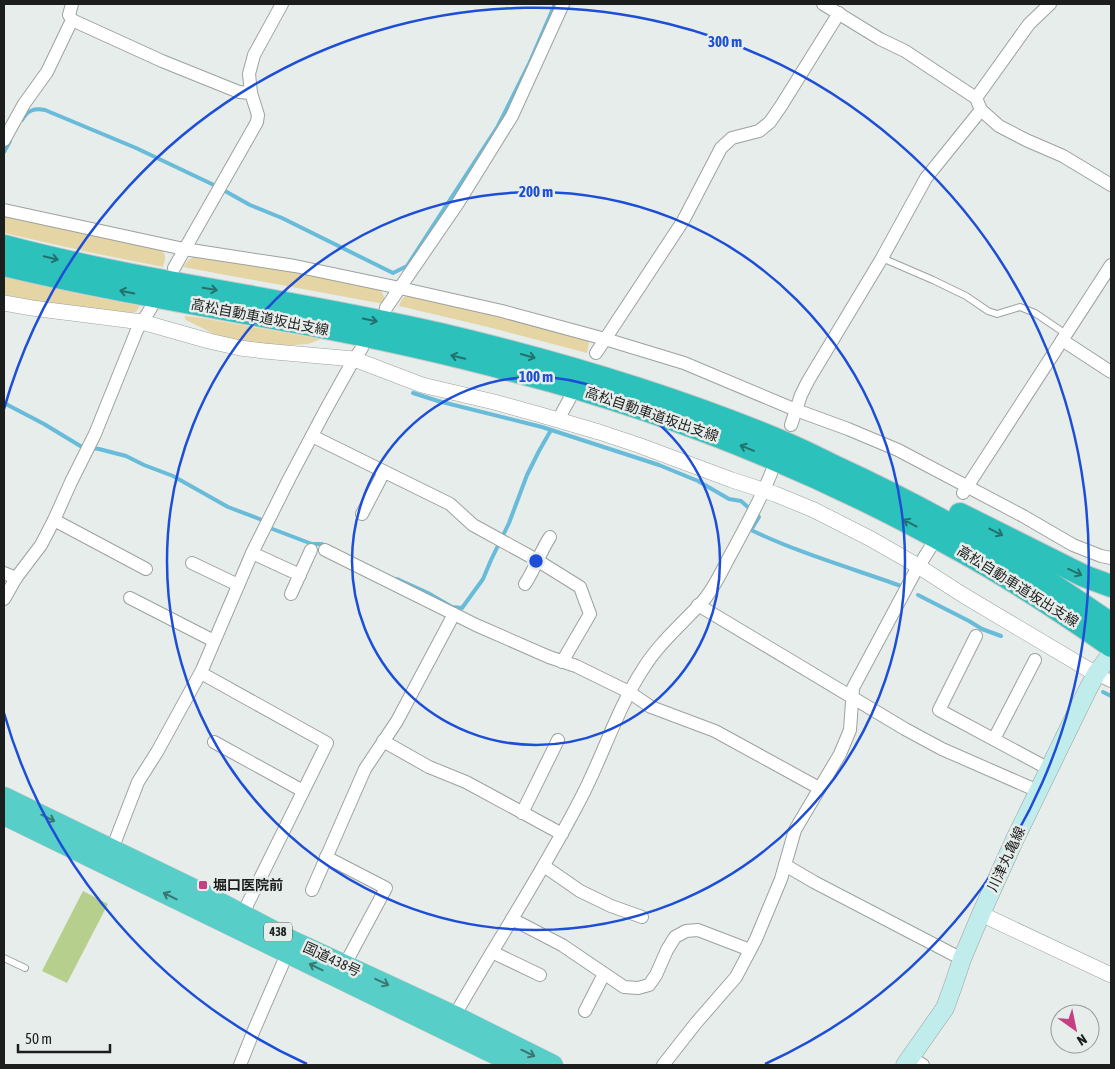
<svg xmlns="http://www.w3.org/2000/svg" width="1115" height="1069" font-family="'Asap Condensed','Noto Sans JP',sans-serif">
	<style>
		.green { fill: #e5d5a5 }
		.lines { fill: none; stroke-linecap: round; stroke-linejoin: round }
		.stream { stroke: #68bbd9; stroke-width: 4 }
		.building { fill: #b6cf8d }
		.service-casing { stroke: #9ca29e; stroke-width: 8 }
		.minor-casing { stroke: #9ca29e; stroke-width: 14 }
		.tertiary-casing { stroke: #9ca29e; stroke-width: 16 }
		.secondary-casing { stroke: #9ca29e; stroke-width: 19 }
		.trunk-casing { stroke: #c9c9c9; stroke-width: 21 }
		.motorway-casing { stroke: #c9c9c9; stroke-width: 24 }
		.service { stroke: #fff; stroke-width: 6 }
		.minor { stroke: #fff; stroke-width: 12 }
		.tertiary { stroke: #fff; stroke-width: 15 }
		.secondary { stroke: #c0eceb; stroke-width: 18 }
		.trunk { stroke: #57cec8; stroke-width: 20 }
		.motorway { stroke: #2dc1bb; stroke-width: 22 }
		.oneway { stroke: #24706c }
		.oneway2 { stroke: #3a7672 }
		.ring { fill: none; stroke: #1d4ed8; stroke-width: 2.5 }
		.poi-dot { fill: #c54083; stroke: #e7edea; stroke-width: 2 }
		.labels { text-anchor: middle; stroke-width: 5; stroke-linejoin: round; paint-order: stroke }
		.shield { fill: #e7edea; stroke: #595c5a; stroke-width: 1 }
		.shield-label { font-size: 12px; font-weight: bold; fill: #1c1e1d }
		.street-label { font-size: 14px; fill: #1c1e1d; stroke: #e7edea }
		.poi-label { font-size: 14px; font-weight: bold; fill: #1c1e1d; stroke: #e7edea; text-anchor: start }
		.centre { fill: #1d4ed8; stroke: #e7edea; stroke-width: 2.5 }
		.ring-label { font-size: 15px; text-anchor: middle; font-weight: bold; fill: #1d4ed8; stroke: #e7edea; stroke-width: 5; stroke-linejoin: round; paint-order: stroke }
	</style>
	<rect width="100%" height="100%" fill="#e7edea"/>
	<g class="green">
		<path d="M4 215 162 250C167 256 165 260 163 267L93 253 4 233Z"/>
		<path d="M202 255 379 288C383 294 386 298 384 304L183 267C189 259 191 256 202 255Z"/>
		<polygon points="4,277 75,293 140,306 136,312 131,313 51,304 4,295"/>
		<path d="M410 294 587 337 589 343 587 353 488 327 399 306C401 300 403 296 410 294Z"/>
		<polygon points="184,316 196,317 321,339 308,344 280,346 242,341 214,334 186,320"/>
	</g>
	<g class="lines">
		<g class="stream">
			<path d="M22 120C28 110 34 108 45 110L136 148 216 186"/>
			<polyline points="4,152 10,141"/>
			<polyline points="225,191 250,205 282,218 393,273 407,266 498,126 529,64 555,4"/>
			<path d="M413 393 438 401 542 427 659 465 698 481 729 499 741 501 759 517 751 530C799 553 851 568 901 586"/>
			<polyline points="4,403 44,424 82,447"/>
			<polyline points="92,448 99,449 126,456 144,465 173,476 228,507 262,520"/>
			<polyline points="270,528 312,544 322,544 327,546"/>
			<polyline points="397,579 428,593 452,607 462,608 483,579 491,560 509,523 527,475 539,451 551,430"/>
			<polyline points="918,595 969,621 982,629 1001,636"/>
			<polyline points="1103,692 1111,696"/>
		</g>
	</g>
	<polygon class="building" points="83,891 108,904 67,983 42,971"/>
	<g class="lines">
		<defs>
			<g id="service">
				<polyline points="882,258 933,280 966,296 988,311 997,314 1020,307 1035,313 1066,334"/>
				<polyline points="4,958 25,968"/>
			</g>
			<g id="minor">
				<polyline points="823,4 880,39 905,51 976,98 981,110 999,126 1026,140 1063,156 1111,185"/>
				<polyline points="72,20 162,61 239,92 251,93"/>
				<polyline points="976,98 1029,24 1050,4"/>
				<polyline points="4,140 24,104 47,72 72,20 69,15 72,4"/>
				<polyline points="4,210 184,249 295,266 400,288 502,311 605,339 684,363 796,410 848,429 898,450 1023,516 1073,545 1101,556 1111,558"/>
				<polyline points="174,268 257,122 258,115 251,93 249,74 254,55 282,4"/>
				<polyline points="386,308 458,203 512,116 563,4"/>
				<polyline points="1062,340 1111,372"/>
				<polyline points="596,353 683,221 721,148 732,138 759,131 770,122 781,106 839,13"/>
				<polyline points="558,420 570,398"/>
				<polyline points="791,425 801,395 808,381 882,258 926,178 981,110"/>
				<polyline points="312,436 450,504 473,525 535,559 580,587 590,614 562,662"/>
				<polyline points="963,493 1111,265"/>
				<polyline points="362,514 384,472"/>
				<polyline points="54,520 146,569"/>
				<polyline points="325,550 476,625 549,657 576,666 629,692 651,707 715,731 819,788"/>
				<polyline points="252,553 300,575"/>
				<polyline points="192,563 238,585"/>
				<polyline points="4,573 16,578"/>
				<path d="M525 584C535 569 540 552 550 537"/>
				<polyline points="291,594 311,550"/>
				<polyline points="130,598 214,641"/>
				<polyline points="4,599 16,578 41,545 54,520 71,482 95,434 137,330 151,308"/>
				<polyline points="698,605 905,729 942,749 1038,791"/>
				<polyline points="976,636 939,710 1049,769"/>
				<polyline points="201,673 327,743 248,903 242,920"/>
				<polyline points="1096,674 1111,681"/>
				<polyline points="994,739 1035,660"/>
				<polyline points="383,741 429,767 466,782 562,834"/>
				<polyline points="214,742 303,791"/>
				<polyline points="522,813 558,740"/>
				<polyline points="108,854 116,839 138,782 157,752 202,670 252,553 289,479 325,411 354,359 362,348"/>
				<polyline points="326,857 386,888 350,955 343,971"/>
				<polyline points="785,865 814,882 962,959"/>
				<polyline points="544,866 580,891 611,906 642,917"/>
				<polyline points="312,890 365,769 397,721 454,614"/>
				<polyline points="512,919 562,945 624,987 638,988 649,985 656,975 667,950 675,937 686,931 698,930 750,950"/>
				<polyline points="492,952 540,975"/>
				<polyline points="585,1011 604,974"/>
				<path d="M452 1020C494 946 542 874 581 798 603 756 617 709 643 669 659 643 683 623 703 601 715 587 723 568 732 552 746 526 761 499 772 471"/>
				<polyline points="910,1057 923,1065"/>
				<polyline points="240,1065 254,1030 290,947"/>
				<polyline points="663,1065 696,1023 736,977 756,939 781,879 795,830 840,754 850,730 853,688 915,572 932,545"/>
			</g>
			<g id="tertiary">
				<polyline points="4,303 32,308 142,322 209,341 240,348 264,351 354,359 422,385 494,402 541,415 599,432 638,445 732,480 775,494 814,510 871,539 918,566 963,595 1096,674"/>
				<polyline points="981,914 1111,975"/>
			</g>
			<polyline id="secondary" points="905,1065 945,1008 953,986 962,959 981,914 1015,839 1088,689 1096,674 1111,654"/>
			<g id="trunk">
				<polyline points="4,797 200,892 293,941 455,1016 553,1065"/>
				<polyline points="4,815 517,1065"/>
			</g>
			<g id="motorway">
				<path d="M4 246C147 284 295 300 440 334 559 362 677 397 790 445 806 452 822 460 838 468 903 498 966 532 1027 569 1056 586 1083 605 1111 624"/>
				<path d="M4 265C100 288 198 304 295 322 370 336 448 353 521 373 675 413 822 473 961 551 1013 579 1062 612 1111 646"/>
				<polyline points="960,514 1084,576 1111,586"/>
			</g>
		</defs>
		<use href="#service" class="service-casing"/>
		<use href="#minor" class="minor-casing"/>
		<use href="#tertiary" class="tertiary-casing"/>
		<use href="#secondary" class="secondary-casing"/>
		<use href="#trunk" class="trunk-casing"/>
		<use href="#motorway" class="motorway-casing"/>
		<use href="#service" class="service"/>
		<use href="#minor" class="minor"/>
		<use href="#tertiary" class="tertiary"/>
		<use href="#secondary" class="secondary"/>
		<use href="#trunk" class="trunk"/>
		<use href="#motorway" class="motorway"/>
	</g>
	<defs><path id="oneway-shaft" d="M-6 0H5M1.5-3L5.5 0L1.5 3" fill="none" stroke-width="1.6" stroke-linecap="round" stroke-linejoin="round" transform="scale(1.25)"/></defs>
	<g class="oneway">
		<use href="#oneway-shaft" transform="translate(51 258) rotate(14)"/>
		<use href="#oneway-shaft" transform="translate(210 289) rotate(10)"/>
		<use href="#oneway-shaft" transform="translate(127 292) rotate(-169)"/>
		<use href="#oneway-shaft" transform="translate(370 320) rotate(12)"/>
		<use href="#oneway-shaft" transform="translate(528 356) rotate(16)"/>
		<use href="#oneway-shaft" transform="translate(458 357) rotate(-166)"/>
		<use href="#oneway-shaft" transform="translate(747 448) rotate(-158)"/>
		<use href="#oneway-shaft" transform="translate(910 523) rotate(-152)"/>
		<use href="#oneway-shaft" transform="translate(996 532) rotate(27)"/>
		<use href="#oneway-shaft" transform="translate(1075 572) rotate(25)"/>
	</g>
	<g class="oneway2">
		<use href="#oneway-shaft" transform="translate(48 818) rotate(26)"/>
		<use href="#oneway-shaft" transform="translate(170 896) rotate(-154)"/>
		<use href="#oneway-shaft" transform="translate(316 967) rotate(-154)"/>
		<use href="#oneway-shaft" transform="translate(382 982) rotate(25)"/>
		<use href="#oneway-shaft" transform="translate(528 1053) rotate(26)"/>
	</g>
	<g class="ring">
		<circle cx="536" cy="561" r="184"/>
		<circle cx="536" cy="561" r="369"/>
		<path d="M307 1064A553 553 0 0 1 4 713M4 409A553 553 0 1 1 765 1064"/>
	</g>
	<rect class="poi-dot" x="198" y="880" width="10" height="10" rx="2.5"/>
	<g class="labels">
		<rect class="shield" x="264" y="922.5" width="28" height="19" rx="4"/>
		<g class="shield-label">
			<text x="278" y="936">438</text>
		</g>
		<g class="street-label">
			<text transform="translate(260 317) rotate(11)" y="5">高松自動車道坂出支線</text>
			<text transform="translate(652 414) rotate(19)" y="5">高松自動車道坂出支線</text>
			<text transform="translate(1018 586) rotate(32)" y="5">高松自動車道坂出支線</text>
			<text transform="translate(1006 859) rotate(-65)" y="5">川津丸亀線</text>
			<text transform="translate(332 959) rotate(25)" y="5">国道438号</text>
		</g>
		<g class="poi-label">
			<text x="213" y="890">堀口医院前</text>
		</g>
	</g>
	<circle cx="536" cy="561" r="8" class="centre"/>
	<g class="ring-label">
		<text x="725" y="47">300 m</text>
		<text x="536" y="197">200 m</text>
		<text x="536" y="382">100 m</text>
	</g>
	<rect width="1115" height="1069" fill="none" stroke="#1c1e1d" stroke-width="10"/>
	<g transform="translate(1075 1029) rotate(147)"><circle r="24" fill="#e7edea" stroke="#969a98"/>
	<path d="M0-4L9 19L0 12L-9 19Z" fill="#c54083"/>
	<text y="-8" font-size="14" font-weight="bold" text-anchor="middle" fill="#1c1e1d">N</text>
	</g>
	<path d="M18 1044v8h92v-8" fill="none" stroke="#1c1e1d" stroke-width="2.5"/>
	<text x="25" y="1044" font-size="15" fill="#1c1e1d" stroke="#e7edea" stroke-width="4" paint-order="stroke">50 m</text>
</svg>
